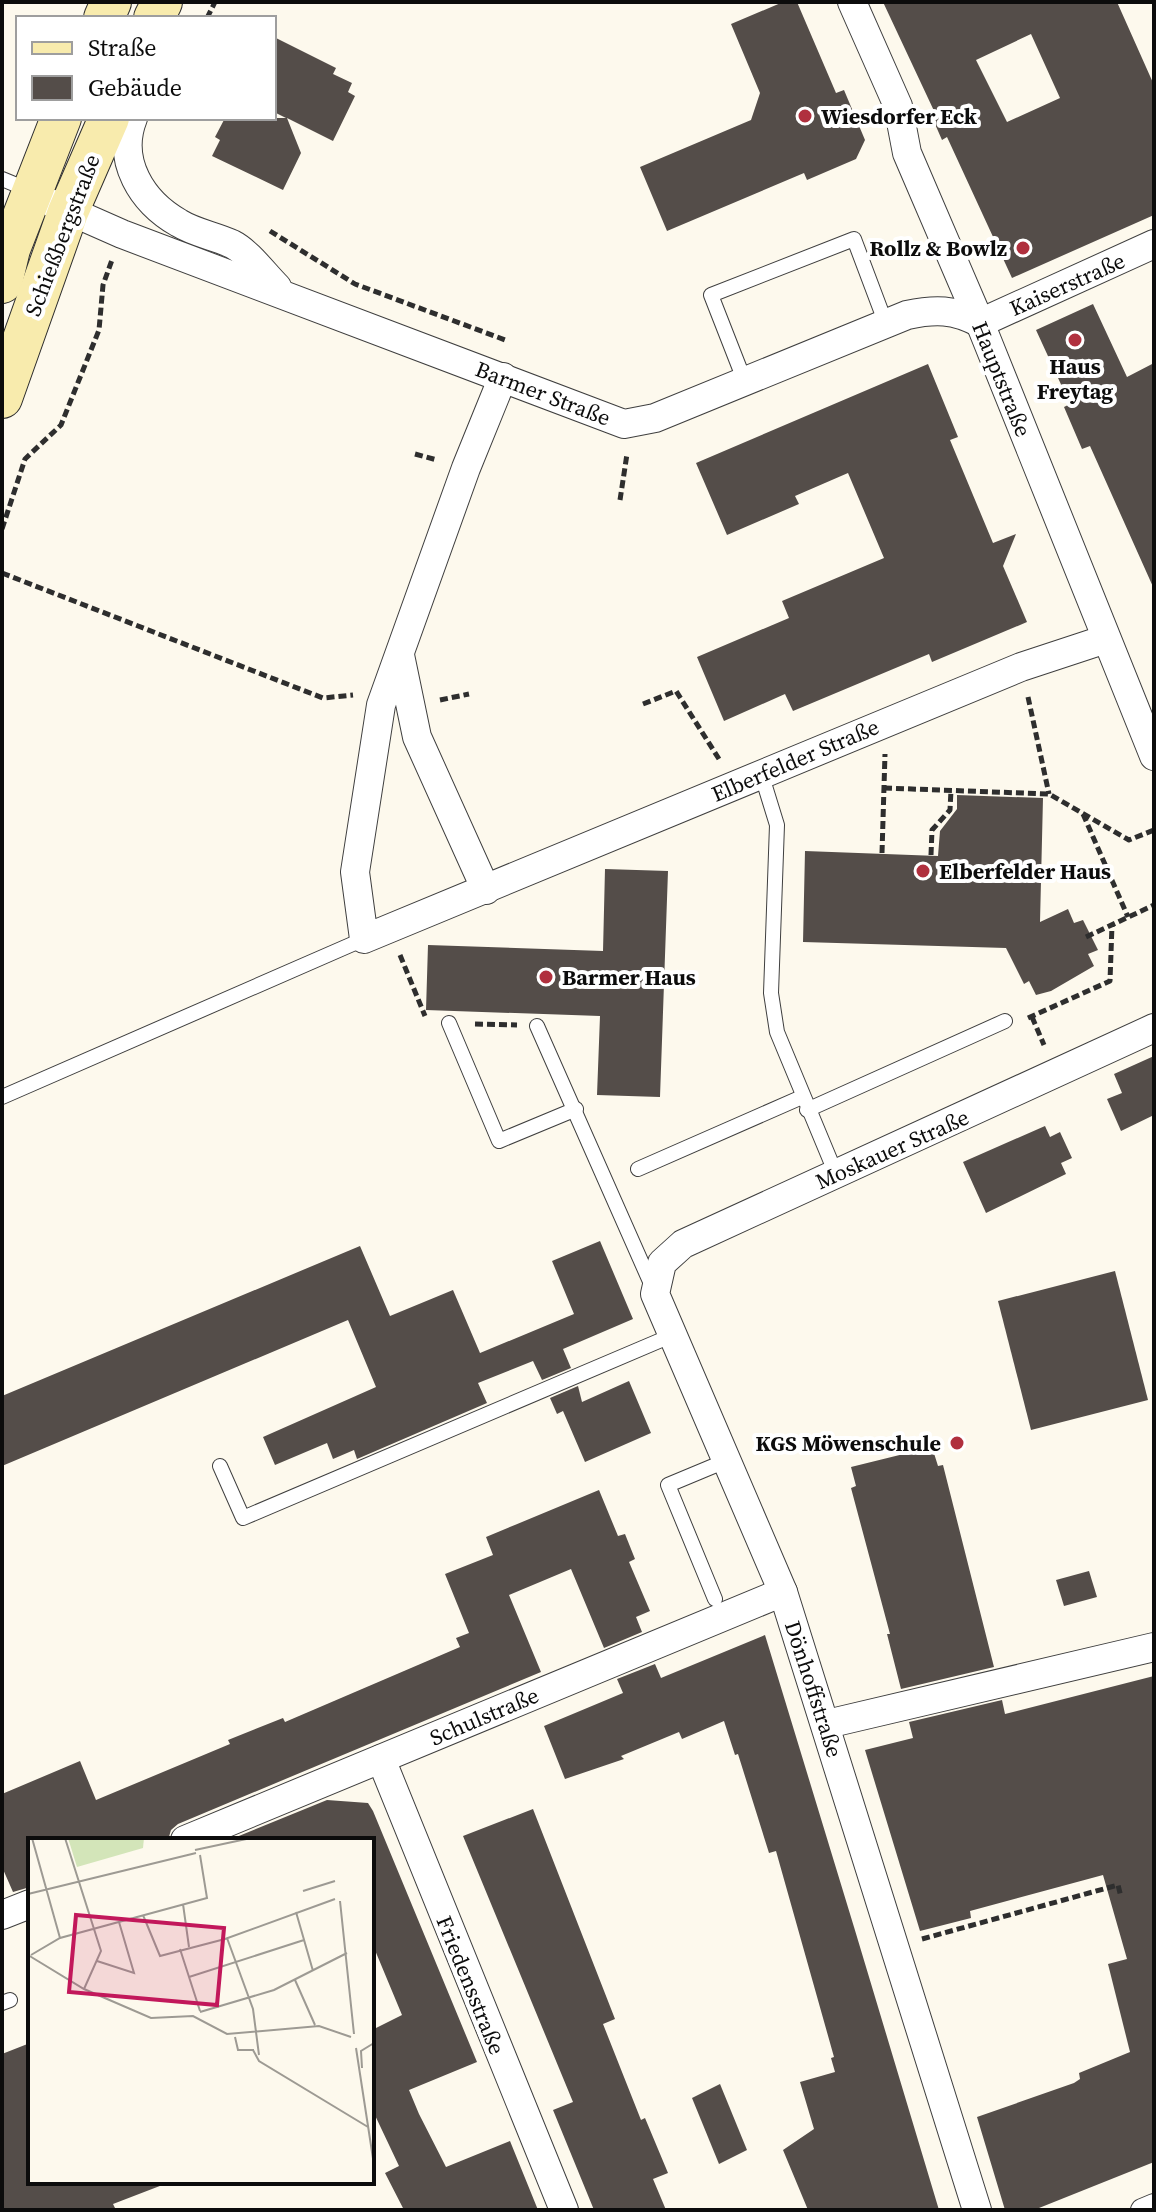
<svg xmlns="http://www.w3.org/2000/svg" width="1156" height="2212" font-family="'Source Serif 4',serif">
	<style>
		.building { fill: #544d49; fill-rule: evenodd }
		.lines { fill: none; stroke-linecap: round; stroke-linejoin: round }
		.service-casing { stroke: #3f3f3f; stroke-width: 16 }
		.pedestrian-casing { stroke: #3f3f3f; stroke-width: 24 }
		.minor-casing { stroke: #3f3f3f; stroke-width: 30 }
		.secondary-casing { stroke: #2e2e2e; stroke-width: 42 }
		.path { stroke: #2e2e2e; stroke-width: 5; stroke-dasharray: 8 4; stroke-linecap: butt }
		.service { stroke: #fff; stroke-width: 14 }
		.pedestrian { stroke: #fff; stroke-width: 22 }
		.minor { stroke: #fff; stroke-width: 28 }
		.secondary { stroke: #f8ebad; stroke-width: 40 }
		.poi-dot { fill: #b0303e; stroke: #fff; stroke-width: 3 }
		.labels { text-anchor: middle; stroke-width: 8; stroke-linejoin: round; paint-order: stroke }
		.poi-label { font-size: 22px; font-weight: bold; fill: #0c0c0c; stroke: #fff; text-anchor: start }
		.street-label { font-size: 22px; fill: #0c0c0c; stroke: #fff }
		.inset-road { fill: none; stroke: #9d9a93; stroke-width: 2 }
		.view { fill: #c2185b; fill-opacity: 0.15; stroke: #c2185b; stroke-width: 4 }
		.inset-edge { fill: none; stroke: #0c0c0c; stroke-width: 4 }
	</style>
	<rect width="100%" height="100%" fill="#fdf9ed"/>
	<g class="building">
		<polygon points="783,2 797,2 836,93 844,90 865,140 856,159 807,180 804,173 667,231 640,167 751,120 760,93 731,24"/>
		<path d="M883 2H1117L1154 85V215L1012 278 947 137 942 140 931 115 935 113ZM1031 34 1060 98 1007 122 976 60Z"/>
		<polygon points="274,37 336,68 333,74 352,83 348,92 355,96 333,141 287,118 301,153 283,190 212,156 220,140 215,137 225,118 286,118 274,112"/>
		<polygon points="1093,304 1127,377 1154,363 1154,589 1090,446 1082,449 1064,407 1070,404 1036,330"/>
		<polygon points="928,364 958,437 950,440 993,543 1016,534 1003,566 1027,622 932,662 929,654 793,711 785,694 724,721 697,657 789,618 782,601 884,558 848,473 795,496 799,504 727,535 696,463"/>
		<polygon points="957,795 1043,798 1040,922 1068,909 1074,923 1083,920 1098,950 1088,954 1094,966 1051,991 1036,995 1029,981 1024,984 1006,948 803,942 805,851 938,856 940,831 957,809"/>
		<polygon points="605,869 668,871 660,1097 597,1095 600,1016 426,1010 428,945 603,951"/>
		<polygon points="1154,1056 1154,1115 1121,1131 1107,1099 1122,1093 1114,1074"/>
		<polygon points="1045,1126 1050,1137 1060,1132 1072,1158 1061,1163 1066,1174 986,1213 963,1162"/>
		<polygon points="600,1241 633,1319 563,1349 571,1368 542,1380 533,1361 478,1383 487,1403 357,1459 354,1450 333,1459 327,1443 275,1465 263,1437 376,1387 348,1320 2,1466 2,1396 360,1246 390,1316 453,1290 480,1353 574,1314 552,1261"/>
		<polygon points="1115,1271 1148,1400 1031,1430 998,1301"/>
		<polygon points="629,1381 651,1433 585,1462 563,1411 557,1414 550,1398 578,1386 582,1402"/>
		<polygon points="932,1447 938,1466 943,1465 994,1667 901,1689 887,1634 890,1634 851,1488 856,1486 851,1467"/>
		<polygon points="599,1490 618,1536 625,1534 635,1559 629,1562 650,1611 636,1617 642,1632 604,1648 571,1569 509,1595 541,1672 178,1824 171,1830 168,1840 30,1840 30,1887 13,1892 2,1867 2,1794 80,1761 96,1800 230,1744 228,1740 283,1718 285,1722 460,1647 456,1638 469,1633 445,1574 493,1555 486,1537"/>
		<polygon points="1089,1571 1097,1597 1064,1606 1056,1580"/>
		<polygon points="765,1635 854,1927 939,2210 808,2210 783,2150 814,2129 800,2082 835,2072 831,2058 834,2057 776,1851 769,1853 738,1754 735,1755 724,1721 682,1739 679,1732 621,1756 624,1759 565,1779 544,1726 623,1693 617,1679 655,1664 661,1678"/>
		<polygon points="1154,1676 1154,2162 1034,2210 1005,2210 977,2117 1074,2083 1080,2079 1079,2073 1130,2052 1108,1964 1127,1959 1103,1875 970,1911 971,1918 920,1931 865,1750 913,1738 909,1722 1002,1700 1005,1714"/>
		<polygon points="327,1800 368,1803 373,1811 477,2062 409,2090 419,2114 446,2167 510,2141 538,2210 404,2210 385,2173 399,2166 372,2109 372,2030 402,2015 372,1943 372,1840 229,1840"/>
		<polygon points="533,1809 615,2019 603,2024 641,2120 645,2118 668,2173 653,2179 666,2210 594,2210 553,2110 573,2102 463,1836"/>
		<polygon points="30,2043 30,2182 165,2184 113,2204 116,2210 2,2210 2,2054"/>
		<polygon points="720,2084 747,2150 719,2164 692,2098"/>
	</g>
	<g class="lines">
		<defs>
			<g id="service">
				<polyline points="2,179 31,191"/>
				<polyline points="745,382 711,295 854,239 886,324"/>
				<polyline points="761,773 777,825 771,993 777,1032 836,1174"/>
				<polyline points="449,1023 499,1141 576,1109"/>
				<polyline points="537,1026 652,1286"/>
				<polyline points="2,1097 364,939"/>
				<polyline points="807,1110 1005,1021"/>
				<polyline points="638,1169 802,1097"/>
				<polyline points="220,1466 243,1518 673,1335"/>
				<polyline points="715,1599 668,1485 728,1460"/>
				<polyline points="2,2003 10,2000"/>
			</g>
			<polyline id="pedestrian" points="1142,2210 1154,2205"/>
			<g id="minor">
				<polyline points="852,2 898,106 907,153 980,323 1154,756"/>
				<path d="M133 118C116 161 142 202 179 223 195 233 215 236 232 244 248 252 264 274 277 287"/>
				<path d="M54 204 122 234 624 424 655 418 907 315C935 309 954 309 980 323"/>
				<polyline points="980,323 1154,244"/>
				<polyline points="503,377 466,468 381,705 355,872 364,939 1021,667 1106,639"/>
				<polyline points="400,655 417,737 486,890"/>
				<polyline points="827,1724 1154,1647"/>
				<polyline points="381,1759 564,2210"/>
				<polyline points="185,1840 783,1592"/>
				<polyline points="2,1915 30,1904"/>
				<polyline points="977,2210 783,1592 655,1294 662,1263 683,1244 1154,1028"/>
			</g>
			<g id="secondary">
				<polyline points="104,18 111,2"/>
				<polyline points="154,18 162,2"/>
				<polyline points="2,283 10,249 61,118"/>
				<polyline points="2,398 68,212 109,118"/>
			</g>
		</defs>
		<use href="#service" class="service-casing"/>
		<use href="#pedestrian" class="pedestrian-casing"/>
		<use href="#minor" class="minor-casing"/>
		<use href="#secondary" class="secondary-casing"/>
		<g class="path">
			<polyline points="207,18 215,2"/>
			<polyline points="270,231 355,284 508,341"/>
			<polyline points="415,454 437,460"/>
			<polyline points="620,500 627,454"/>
			<polyline points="2,529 25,459 61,425 99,330 103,285 112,260"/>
			<polyline points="2,573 323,698 353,695"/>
			<polyline points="1028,697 1049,794"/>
			<polyline points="440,700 469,694"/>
			<polyline points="643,704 676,691 719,759"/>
			<polyline points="884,788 1049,794 1129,840 1154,830"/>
			<polyline points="1083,814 1128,917"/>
			<polyline points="882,853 885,754"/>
			<polyline points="931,855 932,830 950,810 951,790"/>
			<polyline points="1086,937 1154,905"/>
			<polyline points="400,955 425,1016"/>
			<polyline points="1032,1017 1044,1045"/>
			<polyline points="1028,1018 1110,981 1112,925"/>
			<polyline points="475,1024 517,1025"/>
			<polyline points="922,1939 1118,1885 1121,1897"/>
		</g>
		<use href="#service" class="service"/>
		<use href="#pedestrian" class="pedestrian"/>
		<use href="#minor" class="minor"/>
		<use href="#secondary" class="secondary"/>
	</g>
	<g class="poi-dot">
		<circle cx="805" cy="116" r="8"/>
		<circle cx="1023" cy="248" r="8"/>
		<circle cx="1075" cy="340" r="8"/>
		<circle cx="923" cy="871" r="8"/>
		<circle cx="546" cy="977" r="8"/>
		<circle cx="957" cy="1443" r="8"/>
	</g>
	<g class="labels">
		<g class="poi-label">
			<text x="821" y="124">Wiesdorfer Eck</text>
			<text x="1007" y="256" text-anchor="end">Rollz &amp; Bowlz</text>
			<text x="1075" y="374" text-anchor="middle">Haus<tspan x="1075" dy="25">Freytag</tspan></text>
			<text x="939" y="879">Elberfelder Haus</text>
			<text x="562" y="985">Barmer Haus</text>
			<text x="941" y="1451" text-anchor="end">KGS Möwenschule</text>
		</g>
		<g class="street-label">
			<text transform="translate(62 235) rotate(-69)" y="8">Schießbergstraße</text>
			<text transform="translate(1067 284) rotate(-24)" y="8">Kaiserstraße</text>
			<text transform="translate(1002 379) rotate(68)" y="8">Hauptstraße</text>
			<text transform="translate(543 393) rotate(21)" y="8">Barmer Straße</text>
			<text transform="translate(795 760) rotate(-23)" y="8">Elberfelder Straße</text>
			<text transform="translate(892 1149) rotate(-24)" y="8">Moskauer Straße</text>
			<text transform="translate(814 1689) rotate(72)" y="8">Dönhoffstraße</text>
			<text transform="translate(484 1716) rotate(-23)" y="8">Schulstraße</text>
			<text transform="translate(471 1985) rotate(68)" y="8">Friedensstraße</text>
		</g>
	</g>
	<g transform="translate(28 1838)">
		<rect width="346" height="346" fill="#fdf9ed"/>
		<path d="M40 0H116L115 10 49 29Z" fill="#d3e5b9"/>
		<path class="inset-road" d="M4 0 32 100M37 0 73 113 56 151M167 12 223 0M275 53 307 43M0 56 168 15M312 63 326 196M155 66 161 109M268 74 285 133M115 77 132 118 197 101 307 61M199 100 225 171 231 217M152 111 172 173M0 117 56 151 123 180 165 178 199 196 291 188 323 199M3 117 32 100 179 60 172 17M69 123 106 135 91 84M161 139 276 102M267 142 287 187M172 174 246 152 319 115M207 199 210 212H226M328 210 346 327M225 212 231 223 340 289M334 230 333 213 346 205"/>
		<path class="view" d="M48 77 196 90 189 167 41 154Z"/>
		<rect width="346" height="346" class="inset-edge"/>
	</g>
	<rect width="1156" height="2212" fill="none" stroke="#0c0c0c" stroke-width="8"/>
	<rect x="16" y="16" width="260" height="104" fill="#ffffff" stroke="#9e9e9e" stroke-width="2"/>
	<rect x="32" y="42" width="40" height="12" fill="#f8ebad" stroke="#9e9e9e" stroke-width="2"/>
	<text x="88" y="56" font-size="24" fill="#0c0c0c">Straße</text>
	<rect x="32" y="76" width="40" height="24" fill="#544d49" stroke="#9e9e9e" stroke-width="2"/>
	<text x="88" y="96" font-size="24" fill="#0c0c0c">Gebäude</text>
</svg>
